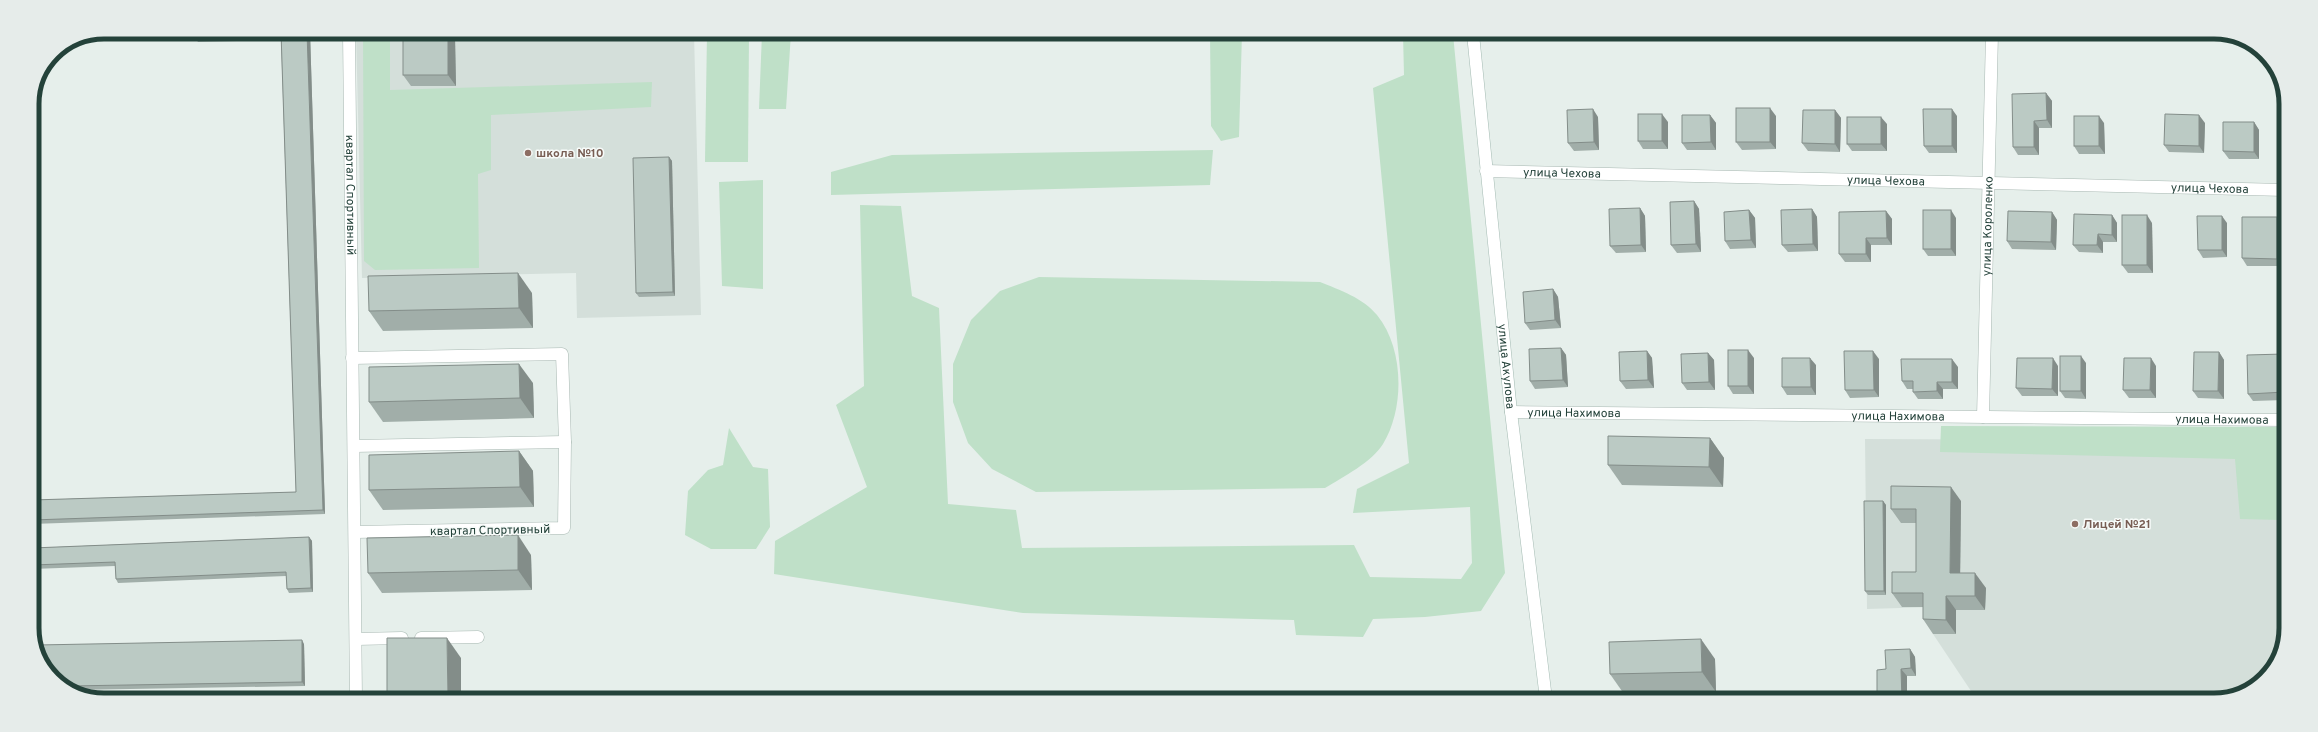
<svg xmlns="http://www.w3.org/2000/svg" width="2318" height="732" font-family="Overpass,sans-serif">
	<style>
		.built { fill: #d4dfda }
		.green { fill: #bfe0c8 }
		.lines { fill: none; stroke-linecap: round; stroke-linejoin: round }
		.minor-casing { stroke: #a8b8b2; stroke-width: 13 }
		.secondary-casing { stroke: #a4bbb3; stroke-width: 13 }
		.minor { stroke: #fff; stroke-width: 12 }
		.secondary { stroke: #fff; stroke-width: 12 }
		.wall { fill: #a1aea9 }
		.shaded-wall { fill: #838d89 }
		.building { fill: #bbcac4; stroke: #838d89 }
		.education-dot { fill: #8d6e63; stroke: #f7fbf9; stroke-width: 1.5 }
		.labels { text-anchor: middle; stroke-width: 3; stroke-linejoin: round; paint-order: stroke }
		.education-label { font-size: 12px; font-weight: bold; fill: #785e54; stroke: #f7fbf9; text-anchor: start }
		.street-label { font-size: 12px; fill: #24423a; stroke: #f7fbf9 }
		.rim { fill: none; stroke: #24423a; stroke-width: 5 }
	</style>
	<rect width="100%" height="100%" fill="#e6efeb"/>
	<g class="built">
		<polygon points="356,32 694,33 701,315 577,318 576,273 362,278"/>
		<polygon points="1865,439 2284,441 2283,647 2258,685 2214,700 1977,700 1933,634 1933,607 1867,609"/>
	</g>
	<g class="green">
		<polygon points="363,32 390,32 390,90 652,82 651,107 491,115 491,170 478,174 479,268 375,270 364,261"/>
		<polygon points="707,33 749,33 748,162 705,162"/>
		<polygon points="762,33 791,33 786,109 759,109"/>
		<polygon points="1210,33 1242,33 1239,137 1221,141 1211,126"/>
		<polygon points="1403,34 1453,34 1505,573 1481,611 1425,617 1373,619 1363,637 1296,635 1294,620 1023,613 774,574 775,541 867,487 836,405 864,386 860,205 901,206 912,296 939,308 948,504 1016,510 1022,548 1354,545 1370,577 1461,579 1472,563 1470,507 1353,513 1357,489 1409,463 1373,88 1404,75"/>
		<polygon points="1213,150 1210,185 831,195 831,172 892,155"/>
		<polygon points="763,180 763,289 722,286 719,182"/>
		<path d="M1039 277 1320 282C1340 290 1363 298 1377 315 1404 348 1405 408 1383 444 1372 462 1343 477 1325 488L1036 492 992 469 968 443 953 402V364L971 320 1000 291Z"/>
		<polygon points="1941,426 2282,427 2281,520 2240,519 2235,459 1940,452"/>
		<polygon points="729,428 753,467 768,469 770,527 756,549 711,549 685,535 688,491 708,470 723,465"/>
	</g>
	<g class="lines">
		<defs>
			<g id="minor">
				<path id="s1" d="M349 32 356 698"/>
				<path id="s2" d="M1486 171 2285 190"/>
				<polyline points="352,358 562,354 565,442 564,528 355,532"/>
				<path id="s3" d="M1511 412 2284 420"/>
				<path id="s4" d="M1983 417 1992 34"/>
				<polyline points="354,446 565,442"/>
				<polyline points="421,638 478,637"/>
				<polyline points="356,639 402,638"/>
			</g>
			<g id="secondary">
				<path id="s5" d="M1473 34 1511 412 1546 699"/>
			</g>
		</defs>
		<use href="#minor" class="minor-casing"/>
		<use href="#secondary" class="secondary-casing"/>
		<use href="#minor" class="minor"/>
		<use href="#secondary" class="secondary"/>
	</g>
	<g class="wall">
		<polygon points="191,32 310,32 325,514 32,524 32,500 296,492 281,40 198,42"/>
		<polygon points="403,32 633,33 633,37 455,38 456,86 411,86 403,75"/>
		<polygon points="2046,93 2052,101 2052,128 2039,128 2039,155 2018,155 2013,147"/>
		<polygon points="1835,110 1841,118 1840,152 1808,151 1802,143"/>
		<polygon points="1710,115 1716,123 1716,150 1687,150 1682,143"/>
		<polygon points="1776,116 1776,149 1742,150 1736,142"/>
		<polygon points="1957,116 1957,153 1929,153 1924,146"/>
		<polygon points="1598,117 1599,150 1574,151 1568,143"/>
		<polygon points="1668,122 1668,149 1643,149 1638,141"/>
		<polygon points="2254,122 2259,130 2259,159 2229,159 2223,151"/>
		<polygon points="2104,123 2105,154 2079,154 2074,146"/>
		<polygon points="2205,123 2204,153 2169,152 2164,145"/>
		<polygon points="1887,124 1887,151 1852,151 1847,144"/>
		<polygon points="2286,125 2286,161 2285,161 2279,154"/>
		<polygon points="669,157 672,161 675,296 639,297 636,293"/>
		<polygon points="1694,201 1699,209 1701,252 1677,253 1671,245"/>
		<polygon points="1640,208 1645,216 1646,252 1616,253 1610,246"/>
		<polygon points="1812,209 1817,217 1818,251 1788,252 1782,245"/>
		<polygon points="1749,210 1755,218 1756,248 1730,249 1725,241"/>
		<polygon points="1886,211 1892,219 1892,245 1871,245 1871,262 1845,262 1839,254"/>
		<polygon points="2052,212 2057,220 2056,250 2012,249 2007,241"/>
		<polygon points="2112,215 2117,223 2117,242 2103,242 2103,253 2079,252 2073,245"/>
		<polygon points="2277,217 2283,225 2282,266 2247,266 2242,258"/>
		<polygon points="1956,218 1956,256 1928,256 1923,249"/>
		<polygon points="2152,223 2153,273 2128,273 2122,265"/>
		<polygon points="2227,223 2227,257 2203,258 2198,250"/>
		<polygon points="1553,289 1558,297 1561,328 1530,330 1525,323"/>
		<polygon points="532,293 533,328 383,331 369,311"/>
		<polygon points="1561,348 1566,355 1568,387 1535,389 1530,381"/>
		<polygon points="1647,351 1652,358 1654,388 1626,389 1620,381"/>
		<polygon points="2219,352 2224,360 2224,399 2198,398 2193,391"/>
		<polygon points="1708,353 1714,360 1715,390 1687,390 1682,383"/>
		<polygon points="2285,354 2285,400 2253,401 2248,394"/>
		<polygon points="1754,358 1754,394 1733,394 1728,386"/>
		<polygon points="1879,359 1879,397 1850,398 1845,390"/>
		<polygon points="2086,363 2086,399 2065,398 2060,391"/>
		<polygon points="1816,365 1816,395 1787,395 1782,387"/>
		<polygon points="2058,366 2058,396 2022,396 2016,388"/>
		<polygon points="2156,366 2156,398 2129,398 2123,390"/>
		<polygon points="1958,367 1958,389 1943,389 1943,399 1918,399 1913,392 1913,389 1907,389 1902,381"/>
		<polygon points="533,383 534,418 383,422 369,402"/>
		<polygon points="1710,438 1724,458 1723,487 1622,485 1608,465"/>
		<polygon points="519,451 533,471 534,507 383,510 369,490"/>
		<polygon points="1883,501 1886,505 1886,595 1868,595 1865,591"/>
		<polygon points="1961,501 1960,573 1986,588 1985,610 1956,610 1956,634 1933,634 1923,619 1923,607 1902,607 1892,593 1916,572 1916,523 1901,523 1891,509"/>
		<polygon points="309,537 312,541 313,592 289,593 287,589 286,576 118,583 116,579 115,566 32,569 32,548"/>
		<polygon points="531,555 532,590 382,593 368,573"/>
		<polygon points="304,644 305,686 74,690 47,672"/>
		<polygon points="1910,649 1915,657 1916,676 1907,676 1907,700 1877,700 1886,669"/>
		<polygon points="1715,659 1716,692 1624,694 1610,674"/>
	</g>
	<g class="shaded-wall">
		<polygon points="307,32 310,32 325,514 323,510"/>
		<polygon points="448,32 452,32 455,38 456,86 448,75"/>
		<polygon points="630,33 633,33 633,37"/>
		<polygon points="2046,93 2052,101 2052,128 2047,120"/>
		<polygon points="1770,108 1776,116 1776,149 1770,142"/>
		<polygon points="1593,109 1598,117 1599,150 1594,142"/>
		<polygon points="1952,109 1957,116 1957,153 1952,146"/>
		<polygon points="1835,110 1841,118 1840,152 1835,144"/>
		<polygon points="1662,114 1668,122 1668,149 1662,141"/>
		<polygon points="1710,115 1716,123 1716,150 1711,142"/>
		<polygon points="2199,115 2205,123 2204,153 2199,146"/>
		<polygon points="2099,116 2104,123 2105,154 2099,146"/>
		<polygon points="1881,117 1887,124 1887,151 1881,144"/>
		<polygon points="2034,121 2039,128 2039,155 2034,147"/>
		<polygon points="2254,122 2259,130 2259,159 2254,152"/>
		<polygon points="669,157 672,161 675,296 673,292"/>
		<polygon points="1694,201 1699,209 1701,252 1696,244"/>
		<polygon points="1640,208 1645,216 1646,252 1641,245"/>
		<polygon points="1812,209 1817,217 1818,251 1813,244"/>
		<polygon points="1749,210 1755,218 1756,248 1751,240"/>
		<polygon points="1951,210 1956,218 1956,256 1951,249"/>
		<polygon points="1886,211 1892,219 1892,245 1887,238"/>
		<polygon points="2052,212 2057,220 2056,250 2051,242"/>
		<polygon points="2112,215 2117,223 2117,242 2112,235"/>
		<polygon points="2147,215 2152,223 2153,273 2147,265"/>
		<polygon points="2222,216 2227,223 2227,257 2222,250"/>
		<polygon points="2277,217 2283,225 2282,266 2277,259"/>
		<polygon points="2098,234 2103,242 2103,253 2097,245"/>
		<polygon points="1866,238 1871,245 1871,262 1866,254"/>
		<polygon points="518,273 532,293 533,328 519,308"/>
		<polygon points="1553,289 1558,297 1561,328 1555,320"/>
		<polygon points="1561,348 1566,355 1568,387 1563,380"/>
		<polygon points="1748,350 1754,358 1754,394 1748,386"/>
		<polygon points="1647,351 1652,358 1654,388 1648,380"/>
		<polygon points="1873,351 1879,359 1879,397 1874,390"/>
		<polygon points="2219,352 2224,360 2224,399 2218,391"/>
		<polygon points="1708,353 1714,360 1715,390 1709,382"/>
		<polygon points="2081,356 2086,363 2086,399 2081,391"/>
		<polygon points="1810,358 1816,365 1816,395 1811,387"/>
		<polygon points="2053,358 2058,366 2058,396 2052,389"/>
		<polygon points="2151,358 2156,366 2156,398 2150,390"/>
		<polygon points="1952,359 1958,367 1958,389 1952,382"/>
		<polygon points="519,364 533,383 534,418 520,398"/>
		<polygon points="1937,382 1943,389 1943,399 1937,391"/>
		<polygon points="1710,438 1724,458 1723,487 1709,467"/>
		<polygon points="519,451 533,471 534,507 520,487"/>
		<polygon points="1951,487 1961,501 1960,588 1950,573"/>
		<polygon points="1883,501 1886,505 1886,595 1884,591"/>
		<polygon points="518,535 531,555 532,590 518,570"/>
		<polygon points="309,537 312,541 313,592 311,588"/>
		<polygon points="1975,573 1986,588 1985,610 1975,596"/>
		<polygon points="1946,596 1956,610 1956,634 1946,620"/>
		<polygon points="447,638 461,658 461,698 448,698"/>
		<polygon points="1701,639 1715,659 1716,692 1702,672"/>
		<polygon points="302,640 304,644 305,686 302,682"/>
		<polygon points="1910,649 1915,657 1916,676 1911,668"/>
		<polygon points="1901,669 1907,676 1907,700 1902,700"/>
	</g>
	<g class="building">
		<polygon points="281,32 307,32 323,510 32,520 32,500 296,492"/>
		<rect x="403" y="32" width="45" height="43"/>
		<polygon points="2046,93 2047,120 2034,121 2034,147 2013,147 2012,94"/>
		<rect x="1736" y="108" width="34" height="34"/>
		<polygon points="1593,109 1594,142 1568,143 1567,110"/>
		<polygon points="1923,109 1952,109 1952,146 1924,146"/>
		<polygon points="1803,110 1835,110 1835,144 1802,143"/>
		<rect x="1638" y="114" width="24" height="27"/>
		<polygon points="2165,114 2199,115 2199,146 2164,145"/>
		<polygon points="1682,115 1710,115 1711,142 1682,143"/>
		<rect x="2074" y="116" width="25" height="30"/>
		<rect x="1847" y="117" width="34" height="27"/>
		<polygon points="2223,122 2254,122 2254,152 2223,151"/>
		<polygon points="2279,125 2286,125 2286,153 2279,154"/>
		<polygon points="669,157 673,292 636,293 633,158"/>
		<polygon points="1694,201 1696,244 1671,245 1670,202"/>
		<polygon points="1640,208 1641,245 1610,246 1609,209"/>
		<polygon points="1812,209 1813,244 1782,245 1781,210"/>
		<polygon points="1749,210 1751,240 1725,241 1724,212"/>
		<rect x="1923" y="210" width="28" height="39"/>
		<polygon points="1886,211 1887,238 1866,238 1866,254 1839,254 1839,212"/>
		<polygon points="2008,211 2052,212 2051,242 2007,241"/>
		<polygon points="2074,214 2112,215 2112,235 2098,234 2097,245 2073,245"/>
		<rect x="2122" y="215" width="25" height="50"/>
		<polygon points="2197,216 2222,216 2222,250 2198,250"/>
		<polygon points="2242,217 2277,217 2277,259 2242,258"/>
		<polygon points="518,273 519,308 369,311 368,276"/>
		<polygon points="1553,289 1555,320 1525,323 1523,292"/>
		<polygon points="1561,348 1563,380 1530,381 1529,349"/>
		<rect x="1728" y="350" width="20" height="36"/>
		<polygon points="1647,351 1648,380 1620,381 1619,352"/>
		<polygon points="1844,351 1873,351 1874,390 1845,390"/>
		<polygon points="2194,352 2219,352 2218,391 2193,391"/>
		<polygon points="1708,353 1709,382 1682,383 1681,354"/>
		<polygon points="2284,354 2285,392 2248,394 2247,355"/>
		<rect x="2060" y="356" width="21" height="35"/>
		<polygon points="1782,358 1810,358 1811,387 1782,387"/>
		<polygon points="2017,358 2053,358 2052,389 2016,388"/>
		<polygon points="2124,358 2151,358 2150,390 2123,390"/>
		<polygon points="1901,359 1952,359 1952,382 1937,382 1937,391 1913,392 1913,381 1902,381"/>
		<polygon points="519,364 520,398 369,402 369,367"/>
		<polygon points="1608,436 1710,438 1709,467 1608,465"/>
		<polygon points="519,451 520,487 369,490 369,455"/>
		<polygon points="1891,486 1951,487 1950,573 1975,573 1975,596 1946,596 1946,620 1923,619 1923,593 1892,593 1892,572 1916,572 1916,509 1891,509"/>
		<polygon points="1864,501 1883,501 1884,591 1865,591"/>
		<polygon points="518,535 518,570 368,573 367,538"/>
		<polygon points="309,537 311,588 287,589 286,572 116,579 115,562 32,565 32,548"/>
		<polygon points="387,638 447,638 448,698 387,698"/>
		<polygon points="1701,639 1702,672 1610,674 1609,642"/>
		<polygon points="302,640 302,682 69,686 47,672 37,645"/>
		<polygon points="1910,649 1911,668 1901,669 1902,700 1877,700 1877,670 1886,669 1885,650"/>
	</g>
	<g class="education-dot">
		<circle cx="528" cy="153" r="4"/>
		<circle cx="2075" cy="524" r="4"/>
	</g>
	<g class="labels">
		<g class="education-label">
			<text x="536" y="157">школа №10</text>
			<text x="2083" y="528">Лицей №21</text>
		</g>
		<g class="street-label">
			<text dy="4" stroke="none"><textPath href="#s2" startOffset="76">улица Чехова</textPath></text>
			<text dy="4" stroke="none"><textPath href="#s2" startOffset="400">улица Чехова</textPath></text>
			<text dy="4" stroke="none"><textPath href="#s2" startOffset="724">улица Чехова</textPath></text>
			<text dy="4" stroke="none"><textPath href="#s1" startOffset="163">квартал Спортивный</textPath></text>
			<text dy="4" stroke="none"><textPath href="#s4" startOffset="191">улица Короленко</textPath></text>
			<text dy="4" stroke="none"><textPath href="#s5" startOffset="334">улица Акулова</textPath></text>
			<text dy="4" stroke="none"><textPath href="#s3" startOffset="63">улица Нахимова</textPath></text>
			<text dy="4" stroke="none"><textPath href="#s3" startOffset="387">улица Нахимова</textPath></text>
			<text dy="4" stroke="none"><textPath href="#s3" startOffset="711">улица Нахимова</textPath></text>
			<text transform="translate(490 530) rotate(-1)" y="4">квартал Спортивный</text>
		</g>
	</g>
	<path d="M0 0H2318V732H0ZM104 39H2214A65 65 0 0 1 2279 104V628A65 65 0 0 1 2214 693H104A65 65 0 0 1 39 628V104A65 65 0 0 1 104 39Z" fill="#e6ecea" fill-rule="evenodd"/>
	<path class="rim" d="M104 39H2214A65 65 0 0 1 2279 104V628A65 65 0 0 1 2214 693H104A65 65 0 0 1 39 628V104A65 65 0 0 1 104 39Z"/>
</svg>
